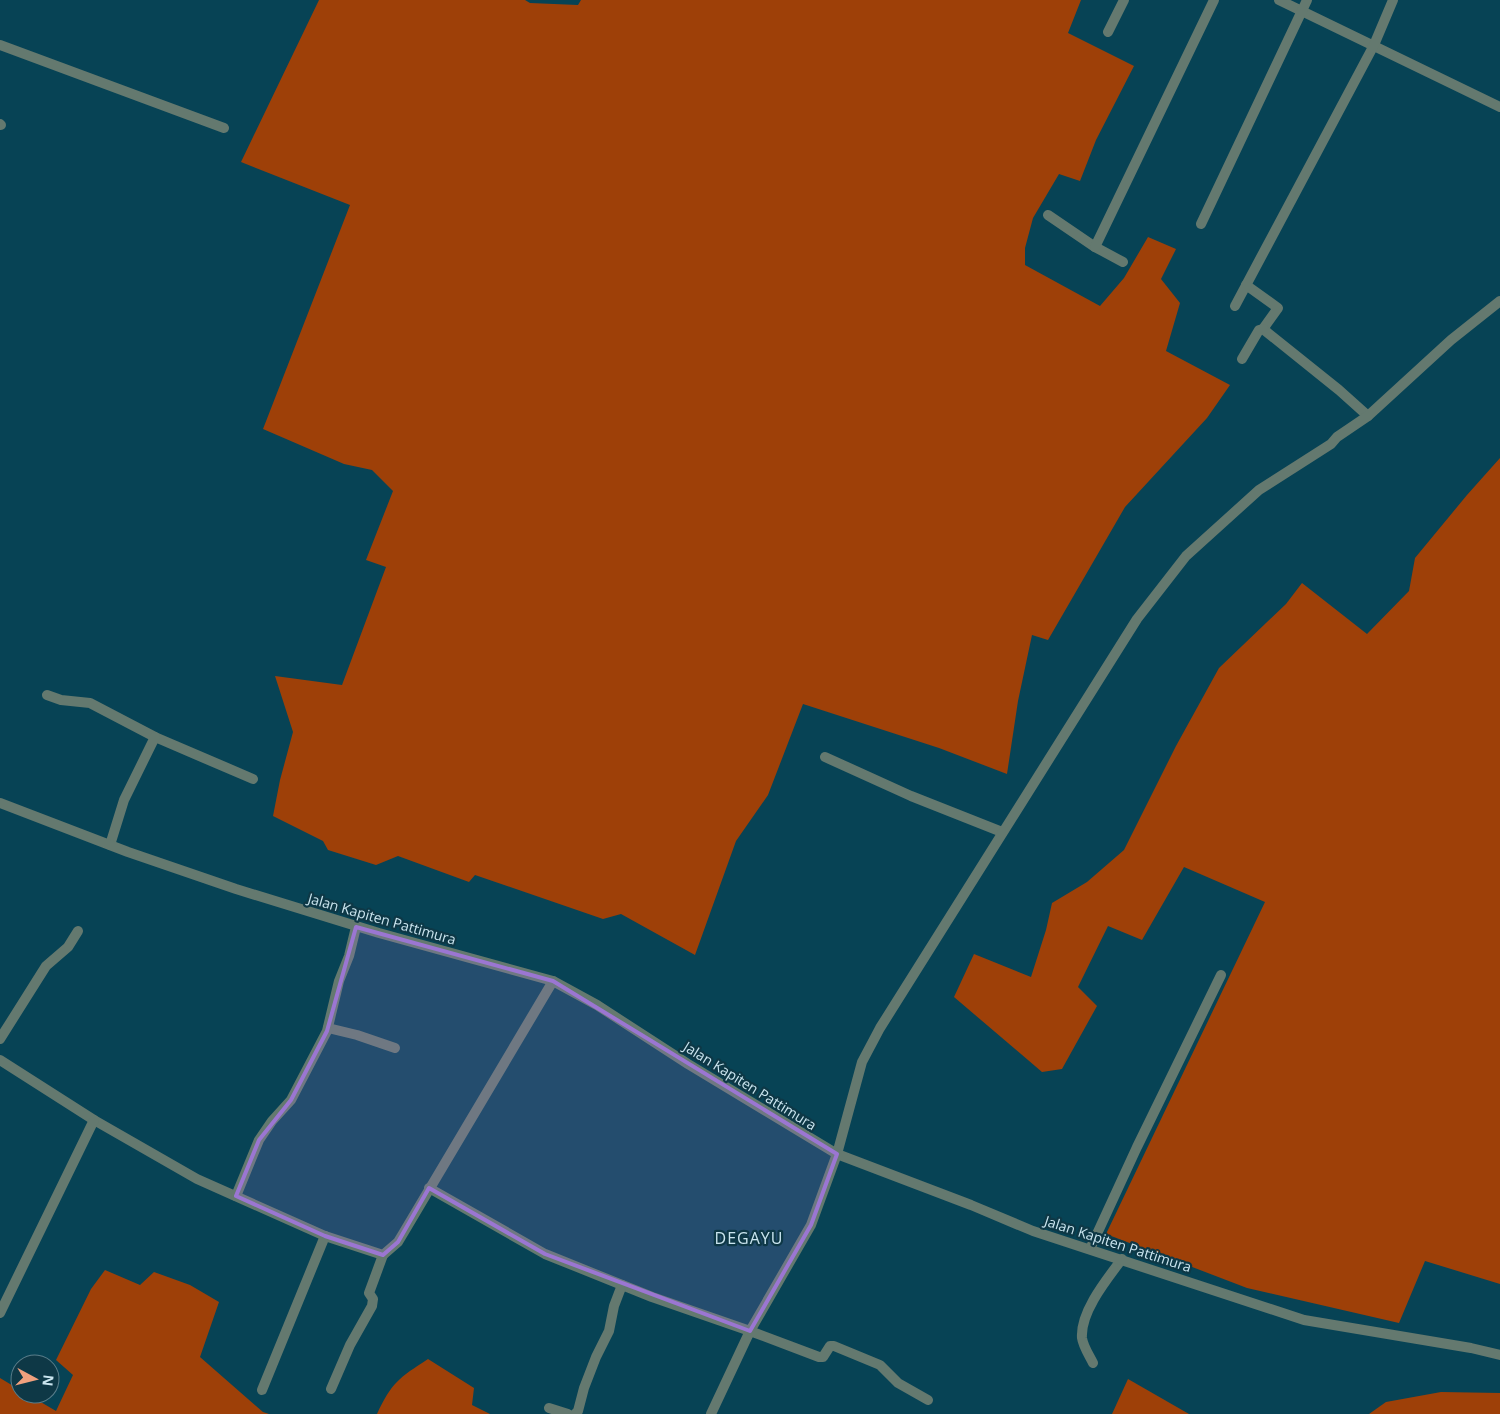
<svg xmlns="http://www.w3.org/2000/svg" width="1500" height="1414" font-family="'Open Sans',sans-serif">
	<style>
		.green { fill: #9e4008 }
		.lines { fill: none; stroke-linecap: round; stroke-linejoin: round }
		.minor { stroke: #64796f; stroke-width: 10 }
		.tertiary { stroke: #64796f; stroke-width: 10 }
		.marked { fill: #9b76d2; fill-opacity: 0.2; stroke: #9b76d2; stroke-width: 4; stroke-linejoin: round }
		.labels { text-anchor: middle; stroke-width: 4.5; stroke-linejoin: round; paint-order: stroke }
		.street-label { font-size: 14px; fill: #cae5ef; stroke: #0e3846 }
		.quarter-label { font-size: 16px; letter-spacing: 1px; fill: #cae5ef; stroke: #0e3846 }
	</style>
	<rect width="100%" height="100%" fill="#074355"/>
	<g class="green">
		<polygon points="319,0 525,0 530,3 578,5 581,0 1081,0 1068,33 1134,66 1096,140 1080,181 1059,174 1033,218 1025,248 1025,265 1100,306 1124,278 1148,237 1176,249 1161,279 1180,303 1166,351 1230,385 1207,418 1125,507 1048,640 1032,635 1018,701 1007,774 939,748 803,704 768,795 736,841 695,955 621,914 603,919 475,875 469,882 398,856 376,865 328,850 323,841 273,816 280,780 293,732 275,676 342,685 386,567 366,560 393,491 372,470 344,464 263,429 350,205 241,162"/>
		<polygon points="1500,458 1500,1284 1425,1261 1399,1323 1247,1288 1106,1234 1265,902 1184,867 1142,940 1108,926 1078,987 1097,1006 1062,1069 1042,1072 954,997 974,954 1031,977 1046,930 1052,903 1087,882 1124,850 1176,746 1219,668 1286,604 1302,583 1367,634 1409,591 1415,558 1467,495"/>
		<polygon points="105,1270 140,1285 154,1272 190,1285 219,1302 200,1357 263,1412 269,1414 0,1414 0,1378 20,1390 20,1394 27,1394 56,1411 73,1375 56,1360 91,1289"/>
		<path d="M428 1359 474 1388 472 1405 490 1414H377C392 1382 399 1378 428 1359Z"/>
		<polygon points="1128,1379 1189,1414 1112,1414"/>
		<polygon points="1441,1392 1500,1393 1500,1414 1369,1414 1386,1402"/>
	</g>
	<g class="lines">
		<g class="minor">
			<polyline points="1279,0 1500,107"/>
			<polyline points="1108,32 1124,0"/>
			<polyline points="0,45 224,128"/>
			<polyline points="0,124 1,125"/>
			<polyline points="1048,215 1095,247 1123,262"/>
			<polyline points="1201,224 1307,0"/>
			<polyline points="1095,247 1214,0"/>
			<polyline points="1246,285 1278,308 1263,329"/>
			<polyline points="1235,306 1374,45 1393,0"/>
			<polyline points="1242,359 1259,330 1263,329 1339,390 1368,416"/>
			<polyline points="47,695 61,700 90,703 155,737 253,779"/>
			<polyline points="825,757 911,796 1002,832"/>
			<polyline points="110,845 124,800 155,737"/>
			<polyline points="328,1028 357,1035 395,1048"/>
			<polyline points="0,1039 46,966 68,947 78,931"/>
			<polyline points="0,1060 94,1120 197,1179 325,1236 383,1255 398,1242 404,1232 553,981"/>
			<polyline points="429,1188 545,1254 652,1297 750,1331 811,1225 837,1154 862,1062 880,1028 1137,619 1186,556 1259,490 1331,444 1337,437 1368,416 1451,340 1500,301"/>
			<polyline points="236,1196 259,1140 272,1121 291,1100 327,1031 339,981 349,956 356,927"/>
			<polyline points="1090,1249 1137,1147 1221,975"/>
			<polyline points="0,1313 94,1120"/>
			<path d="M1093 1363C1089 1355 1083 1346 1082 1338 1080 1312 1107 1279 1122 1259"/>
			<polyline points="331,1389 350,1345 372,1306 373,1299 369,1293 383,1255"/>
			<polyline points="262,1390 325,1236"/>
			<polyline points="549,1408 568,1414"/>
			<polyline points="575,1414 578,1411 584,1388 596,1357 609,1331 614,1306 622,1285"/>
			<polyline points="711,1414 750,1331 819,1357 823,1357 830,1346 834,1346 880,1365 898,1383 928,1400"/>
		</g>
		<polyline class="tertiary" points="0,803 128,852 236,889 379,933 553,981 597,1005 688,1064 837,1154 971,1205 1033,1231 1304,1320 1471,1348 1500,1355"/>
	</g>
	<path class="marked" d="M356 927 553 981 837 1154 811 1225 750 1331 545 1254 429 1188 398 1242 383 1255 325 1236 236 1196 259 1140 291 1100 327 1031Z"/>
	<g class="labels">
		<g class="street-label">
			<text transform="translate(382 919) rotate(16)" y="5">Jalan Kapiten Pattimura</text>
			<text transform="translate(750 1086) rotate(32)" y="5">Jalan Kapiten Pattimura</text>
			<text transform="translate(1118 1244) rotate(18)" y="5">Jalan Kapiten Pattimura</text>
		</g>
		<g class="quarter-label">
			<text x="749" y="1244">DEGAYU</text>
		</g>
	</g>
	<g transform="translate(35 1379) rotate(97)"><circle r="24" fill="#0e3846" stroke="#597d8a"/>
	<path d="M0-4L9 19L0 12L-9 19Z" fill="#f1a17e"/>
	<text y="-8" font-size="14" font-weight="bold" text-anchor="middle" fill="#cae5ef">N</text>
	</g>
</svg>
